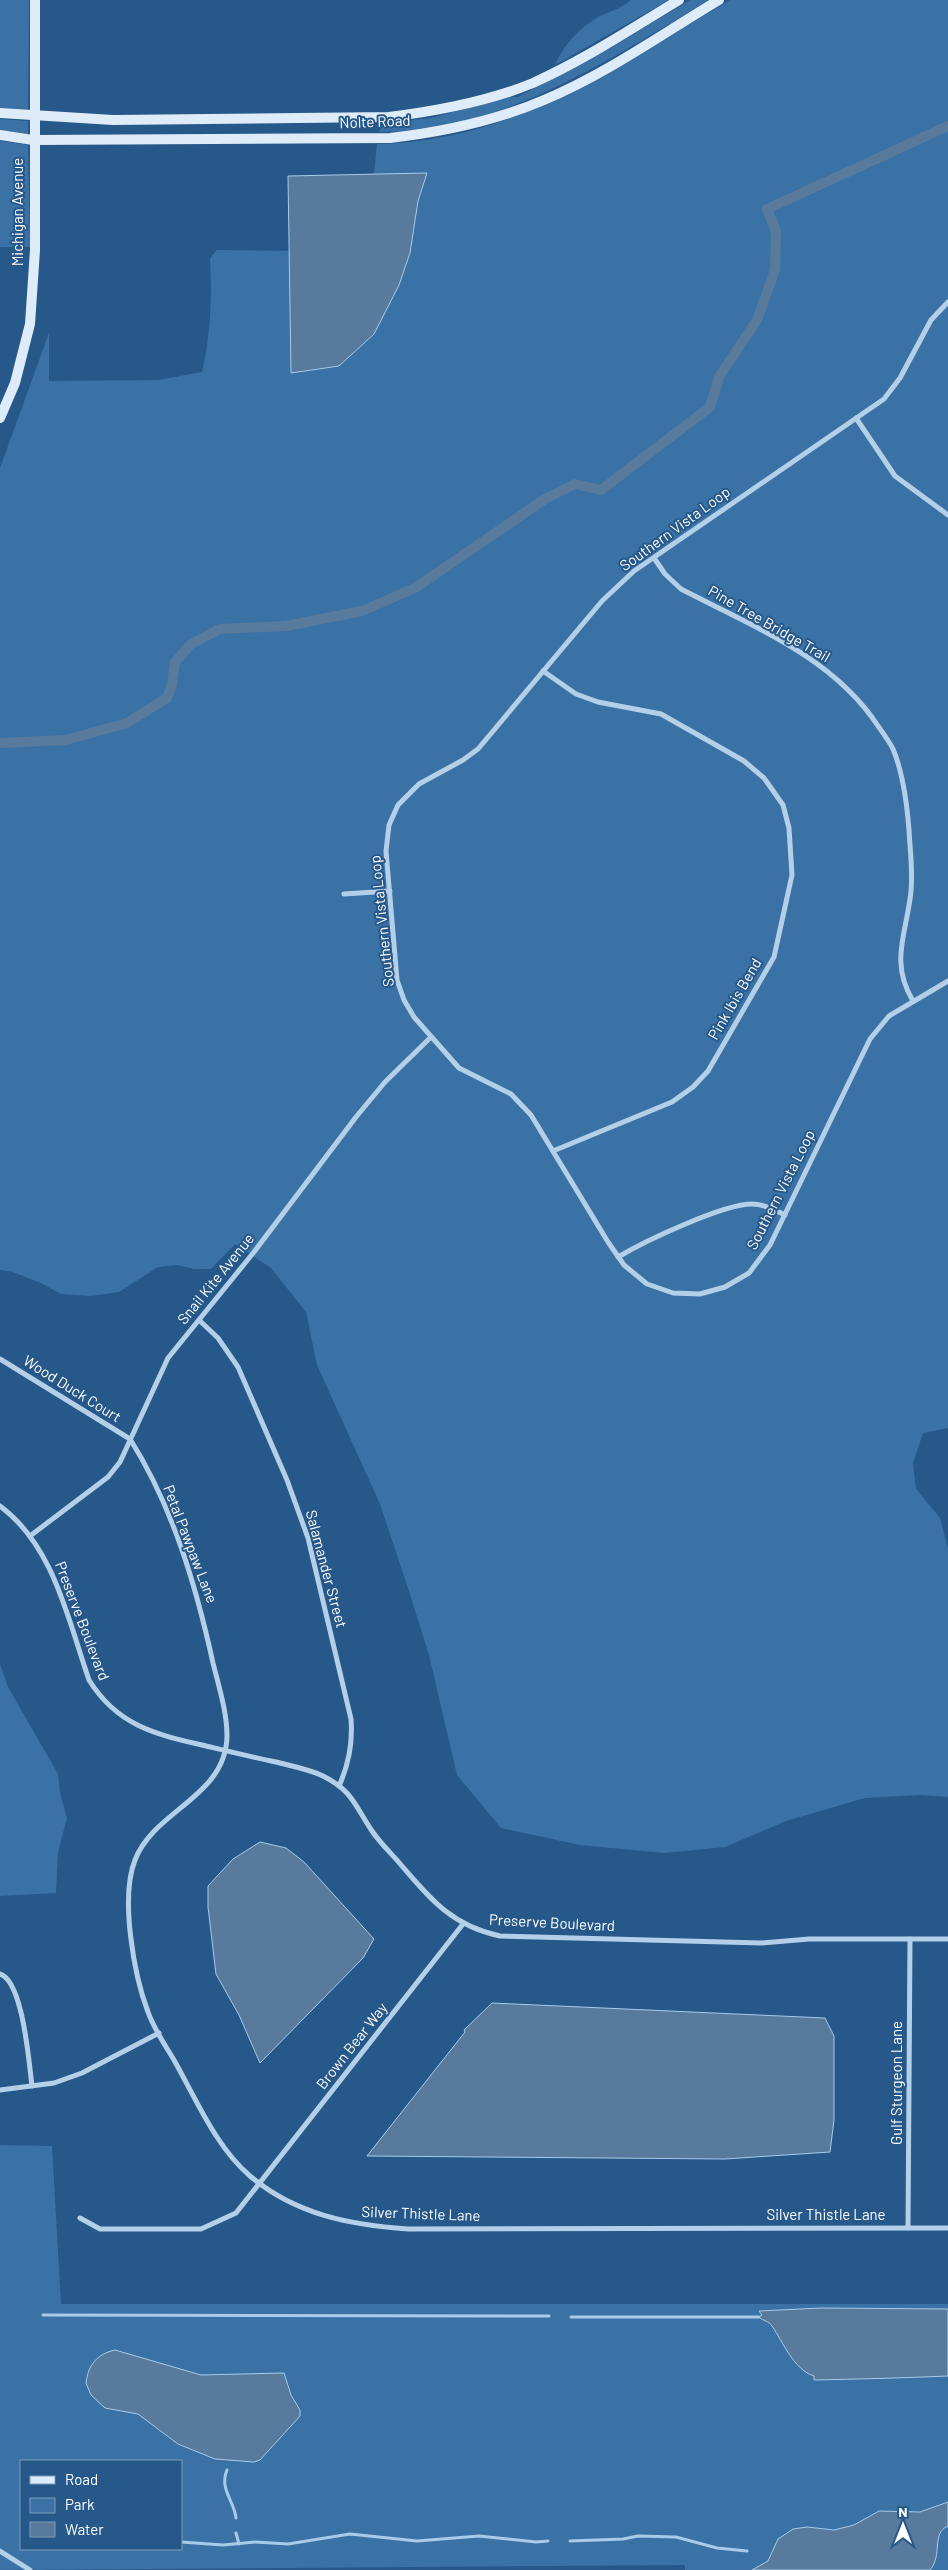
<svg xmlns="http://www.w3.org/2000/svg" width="948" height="2570" font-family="Barlow,sans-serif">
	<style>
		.green { fill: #3b72a6; fill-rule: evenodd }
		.water { fill: #587a9c; stroke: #a8cbea }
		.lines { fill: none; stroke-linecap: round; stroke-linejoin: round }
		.stream { stroke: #a8cbea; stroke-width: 3 }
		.canal { stroke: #587a9c; stroke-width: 10 }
		.street { stroke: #b4d0e9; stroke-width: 5 }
		.secondary { stroke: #deebf8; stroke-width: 10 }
		.labels { text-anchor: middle; stroke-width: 4; stroke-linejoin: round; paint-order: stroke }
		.street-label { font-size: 15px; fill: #fff; stroke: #26588a }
	</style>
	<rect width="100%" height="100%" fill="#26588a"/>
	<g class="green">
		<polygon points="0,0 29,0 28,110 0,108"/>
		<path d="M631 0H669L555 65C564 44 580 27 600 16 611 11 622 8 631 0Z"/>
		<path d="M690 0H709C607 61 502 132 379 132L383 123 431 118 509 97H518L612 47Z"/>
		<path d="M730 0H948V1428L923 1433 913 1463 916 1489 940 1518 948 1548V1797L920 1795 865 1798 786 1821 725 1847 664 1853 580 1845 501 1828 457 1775 429 1655 408 1588 380 1504 317 1365 306 1312 271 1268 235 1244 211 1269H194L177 1265 158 1267 119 1292 91 1296 61 1294 41 1283 13 1272 0 1270V468L49 333V381L159 380 202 372C211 334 212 297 210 258L217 250 289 251 291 373 339 366 374 334 410 253 418 201 427 174H374L377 144C512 142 619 66 730 0Z"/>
		<polygon points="0,119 28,121 28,134 0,130"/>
		<polygon points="0,141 28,145 30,247 0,247"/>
		<polygon points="0,1664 8,1687 58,1774 60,1793 67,1818 58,1852 56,1893 0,1896"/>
		<path d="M0 2145 52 2146 61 2304H948V2570H685V2565L0 2570ZM21 2461H181V2549H21Z"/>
	</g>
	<g class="water">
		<polygon points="427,173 418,201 410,253 399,285 374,334 339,366 291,373 288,176"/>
		<polygon points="260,1842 286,1848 304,1862 374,1939 363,1958 260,2063 239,2015 216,1974 208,1907 208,1886 233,1859"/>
		<polygon points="492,2003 825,2018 834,2036 834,2120 830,2152 725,2159 367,2156 465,2032 464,2030"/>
		<path d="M821 2308 948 2309V2376C903 2378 859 2379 814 2380V2376C794 2370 783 2342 772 2326 769 2321 763 2321 759 2317L762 2315 759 2311Z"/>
		<path d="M115 2350 201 2375 284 2373 291 2395 300 2410V2416L260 2460 254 2462 215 2459 178 2444 138 2414 105 2408 91 2395 86 2383C88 2365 97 2354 115 2350Z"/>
		<path d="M948 2502V2526C931 2533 943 2555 930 2570H752L768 2561 778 2539 793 2529 807 2527 834 2530 854 2525 879 2511 920 2512Z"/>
	</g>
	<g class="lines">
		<g class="stream">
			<polyline points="43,2315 549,2316"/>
			<polyline points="571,2317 759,2317"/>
			<path d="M227 2470C219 2489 234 2500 236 2518"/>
			<polyline points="236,2533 239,2544"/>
			<polyline points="570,2541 623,2539 638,2536 676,2537 717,2548 747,2551"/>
			<polyline points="181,2542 223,2545 255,2542 288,2544 350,2534 417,2541 479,2536 536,2542 548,2541"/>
		</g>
		<polyline class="canal" points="0,743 66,740 127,723 167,698 172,684 175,662 191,644 220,629 286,626 362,611 415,588 545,499 575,484 601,490 710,407 719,377 757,320 775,270 776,231 767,209 948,126"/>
		<g class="street">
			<polyline points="948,302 931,320 900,378 884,399 634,571 602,601 478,749 463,760 419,784 398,805 389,825 386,851 397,980 404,1000 414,1017 459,1068 511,1094 531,1115 608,1242 624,1265 647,1284 673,1293 700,1294 725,1287 749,1273 770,1245 870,1039 889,1016 948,981"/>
			<polyline points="856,418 895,476 948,515"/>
			<path d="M654 558 665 574 681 589C752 626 833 657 878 726 883 733 889 741 893 749 903 773 907 804 909 830 910 850 913 871 911 891 907 933 889 961 913 1001"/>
			<polyline points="543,671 576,694 598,702 661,714 744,761 764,778 783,805 789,828 792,875 774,957 708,1071 693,1087 672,1102 553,1151"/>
			<polyline points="344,894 390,891"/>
			<path d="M618 1257C645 1241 723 1204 752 1204 764 1204 774 1210 785 1215"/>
			<path d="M199 1320 218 1338 238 1367 287 1480 308 1538 351 1719C353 1744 349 1764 339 1786"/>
			<path d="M0 1359 130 1439C173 1507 196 1586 213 1663 219 1687 227 1712 227 1736 226 1797 154 1810 135 1860 120 1898 134 1975 148 2012 154 2029 165 2045 174 2060 196 2099 216 2147 250 2176 296 2215 351 2225 408 2229L948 2228"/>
			<path d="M0 1506C54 1546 68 1620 89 1680 117 1725 154 1734 202 1745 227 1751 251 1757 276 1762 291 1766 309 1769 323 1776 353 1791 355 1806 372 1831 380 1843 392 1854 402 1866 432 1901 453 1926 500 1936L761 1943 809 1939H948"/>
			<polyline points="30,1536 108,1477 120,1462 168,1358 254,1252 356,1117 385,1082 431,1037"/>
			<path d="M0 1974C23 1981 29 2063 32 2086"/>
			<polyline points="0,2090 54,2083 82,2073 159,2033"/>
			<polyline points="80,2218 100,2229 201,2229 236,2213 463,1924"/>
			<polyline points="908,2228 910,1939"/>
			<polyline points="0,2551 30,2570"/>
		</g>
		<g class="secondary">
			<path d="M0 113 113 120 389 117C437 111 487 102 533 83 584 60 631 29 679 0"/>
			<path d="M0 135 33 140 390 138C443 132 495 121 544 100 606 74 662 34 719 0"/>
			<polyline points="0,418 15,383 30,324 35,250 35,0"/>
		</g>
	</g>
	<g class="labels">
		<g class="street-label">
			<text transform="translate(375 122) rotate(-2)" y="5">Nolte Road</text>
			<text transform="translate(18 212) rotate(-90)" y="5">Michigan Avenue</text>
			<text transform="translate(675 529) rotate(-36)" y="5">Southern Vista Loop</text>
			<text transform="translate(769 624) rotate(30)" y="5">Pine Tree Bridge Trail</text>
			<text transform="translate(382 921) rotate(-96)" y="5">Southern Vista Loop</text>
			<text transform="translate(735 999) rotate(-60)" y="5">Pink Ibis Bend</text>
			<text transform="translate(781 1190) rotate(-63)" y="5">Southern Vista Loop</text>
			<text transform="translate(216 1279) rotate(-51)" y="5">Snail Kite Avenue</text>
			<text transform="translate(72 1389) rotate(32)" y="5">Wood Duck Court</text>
			<text transform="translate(190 1544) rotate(69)" y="5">Petal Pawpaw Lane</text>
			<text transform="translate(326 1569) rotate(75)" y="5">Salamander Street</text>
			<text transform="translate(82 1621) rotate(69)" y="5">Preserve Boulevard</text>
			<text transform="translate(552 1923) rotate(3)" y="5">Preserve Boulevard</text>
			<text transform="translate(352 2046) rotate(-52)" y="5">Brown Bear Way</text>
			<text transform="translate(897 2083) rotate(-90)" y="5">Gulf Sturgeon Lane</text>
			<text transform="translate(421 2214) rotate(2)" y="5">Silver Thistle Lane</text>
			<text x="826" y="2220">Silver Thistle Lane</text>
		</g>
	</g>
	<rect x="20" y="2460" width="162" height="90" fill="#26588a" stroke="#7d9bb9"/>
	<rect x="30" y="2476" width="25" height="8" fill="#deebf8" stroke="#7d9bb9"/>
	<text x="65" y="2485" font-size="15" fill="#ffffff">Road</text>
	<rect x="30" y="2498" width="25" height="15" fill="#3b72a6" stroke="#7d9bb9"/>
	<text x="65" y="2510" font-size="15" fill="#ffffff">Park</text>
	<rect x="30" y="2522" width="25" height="15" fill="#587a9c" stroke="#7d9bb9"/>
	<text x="65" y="2535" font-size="15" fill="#ffffff">Water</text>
	<g transform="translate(903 2525)" stroke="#26588a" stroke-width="4" paint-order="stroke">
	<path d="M0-4L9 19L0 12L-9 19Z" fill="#ffffff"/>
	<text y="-8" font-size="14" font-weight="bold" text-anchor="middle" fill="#ffffff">N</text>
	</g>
</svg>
